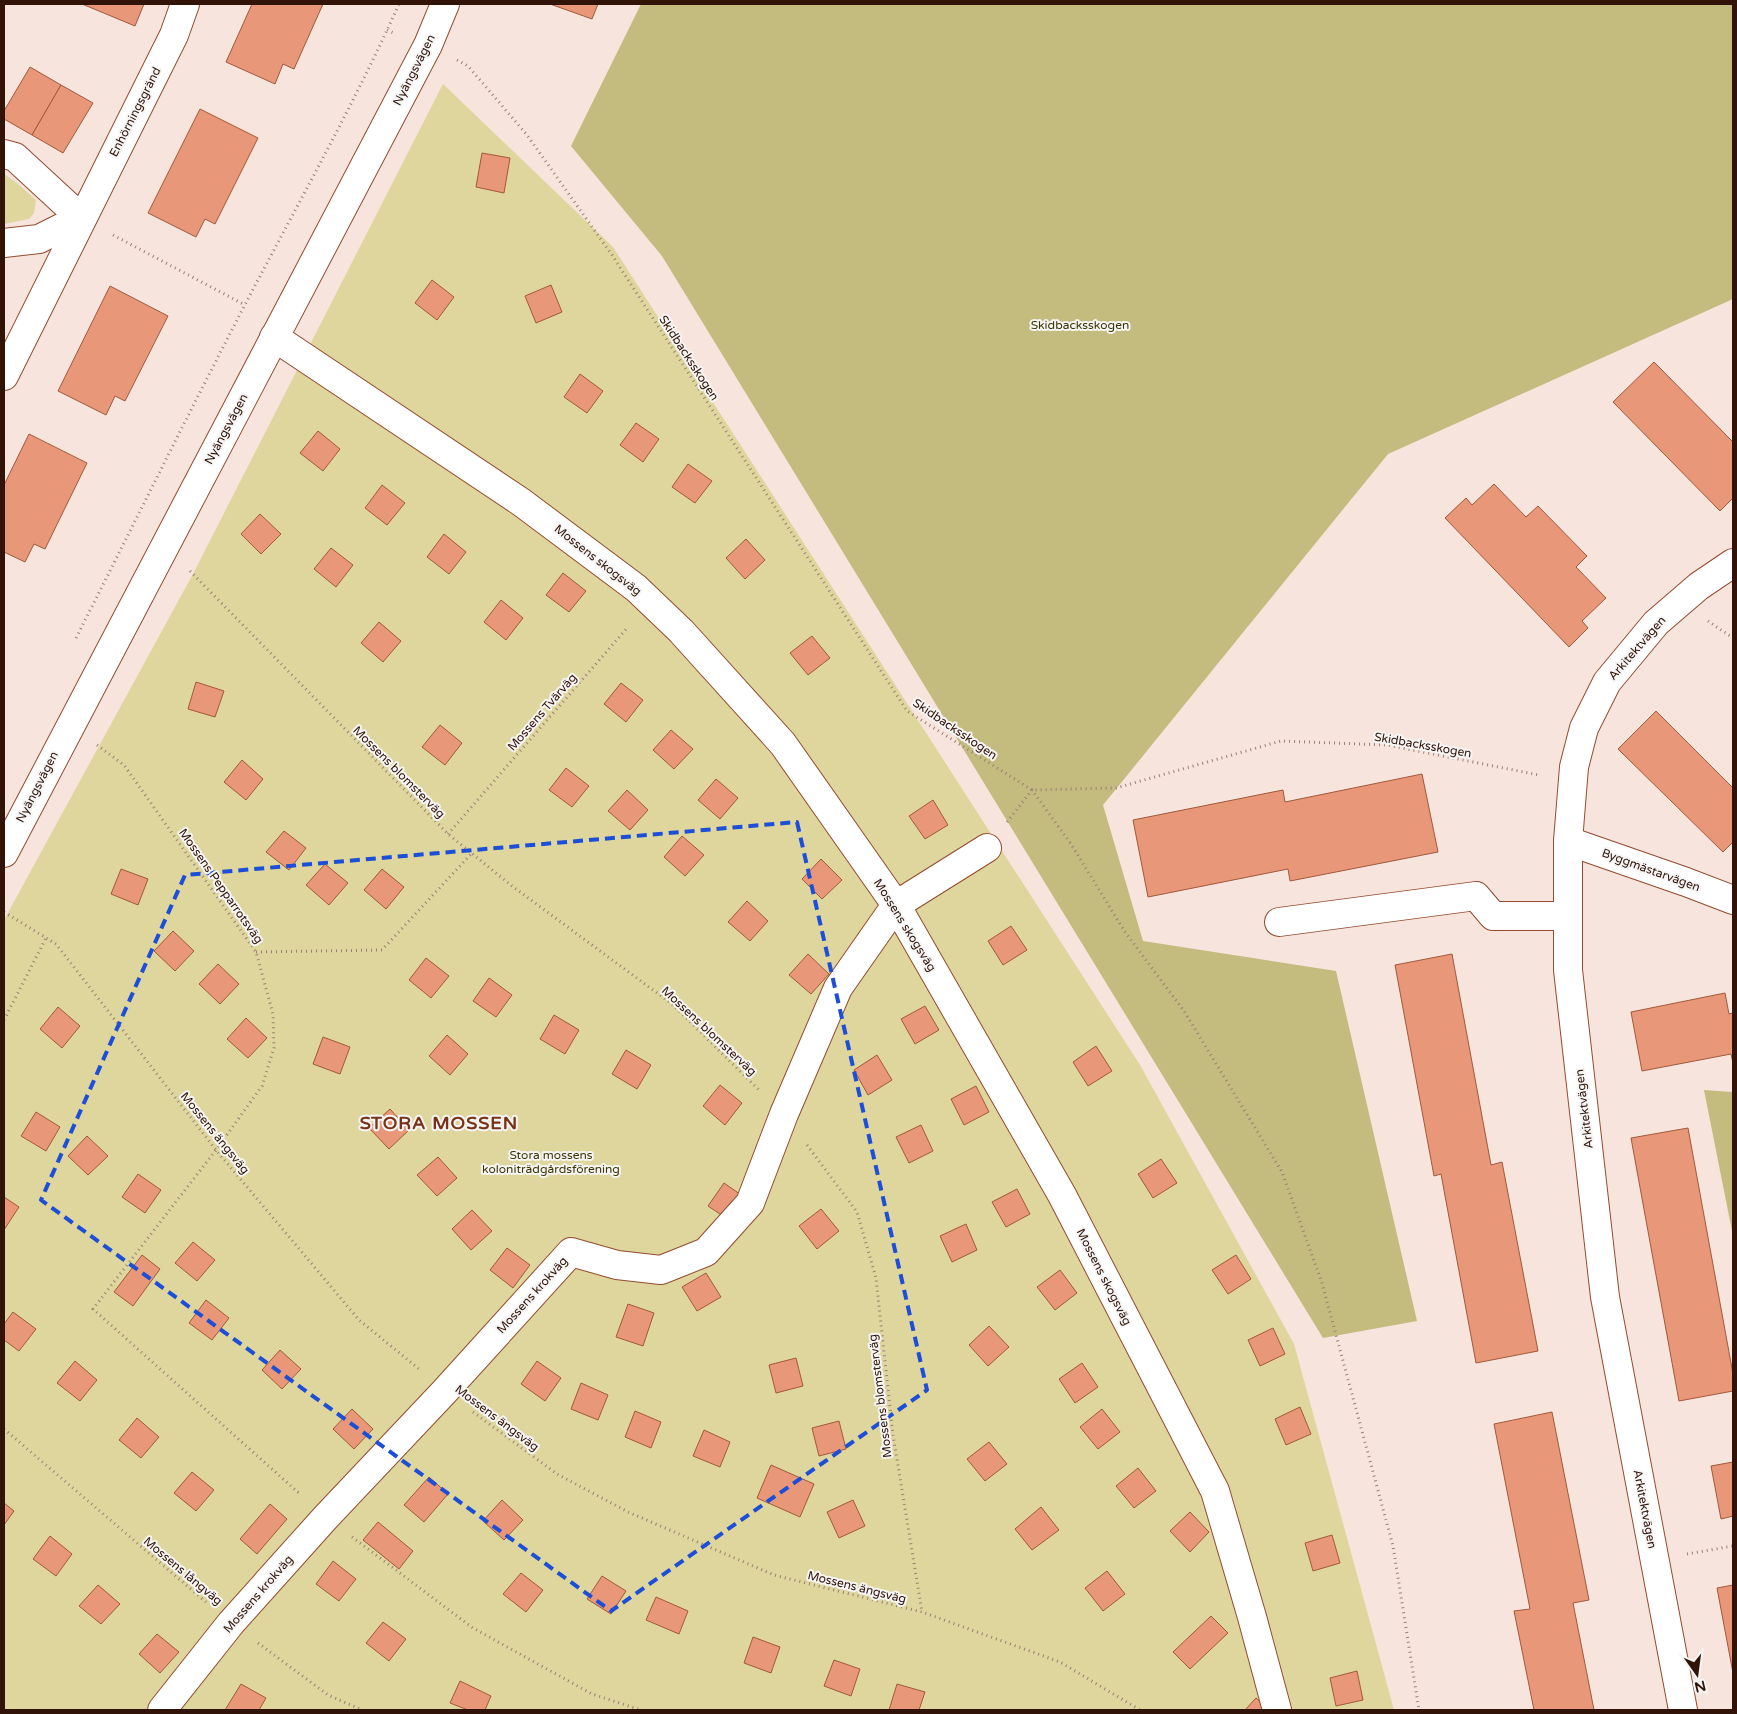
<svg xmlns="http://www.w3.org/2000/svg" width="1737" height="1714" font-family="'Varela Round',sans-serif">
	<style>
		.green { fill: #ded69c }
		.forest { fill: #c4bb7e }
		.building { fill: #e89778; stroke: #a2583b }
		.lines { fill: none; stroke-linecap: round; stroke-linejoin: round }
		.minor-casing { stroke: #944b2f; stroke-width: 30 }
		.path { stroke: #988077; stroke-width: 3; stroke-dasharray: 1 4; stroke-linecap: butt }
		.minor { stroke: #fff; stroke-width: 28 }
		.marked { fill: none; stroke: #1d4ed8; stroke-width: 4; stroke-dasharray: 10 6; stroke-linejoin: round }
		.labels { text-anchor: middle; stroke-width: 4; stroke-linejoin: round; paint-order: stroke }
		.street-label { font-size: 12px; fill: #311307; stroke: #f5f5f5 }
		.park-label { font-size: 12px; fill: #3c3502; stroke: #f5f5f5 }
		.district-label { font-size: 18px; font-weight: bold; letter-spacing: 1px; fill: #793215; stroke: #f5f5f5 }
	</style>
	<rect width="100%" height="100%" fill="#f6e4dd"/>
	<g class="green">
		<polygon points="443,84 613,247 1140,1065 1294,1344 1394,1710 4,1710 4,920 193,574"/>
		<polygon points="4,174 18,184 36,200 34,213 29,219 4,224"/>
	</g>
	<g class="forest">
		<polygon points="641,4 1733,4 1733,299 1388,454 1103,805 1143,941 1336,971 1417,1321 1323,1338 662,256 571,146"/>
		<polygon points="1704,1090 1733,1092 1733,1236"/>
	</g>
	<g class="building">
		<polygon points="82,4 144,4 135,26"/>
		<polygon points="252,4 323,4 294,69 283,64 275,84 226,62"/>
		<polygon points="550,4 598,4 592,19"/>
		<polygon points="30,67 61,85 32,135 4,119 4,111"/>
		<polygon points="61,85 93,103 63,153 32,135"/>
		<polygon points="200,109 258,138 215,224 205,219 196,237 148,213"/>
		<polygon points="482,153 510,158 504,193 476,187"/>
		<polygon points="432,280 454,297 437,320 415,303"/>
		<polygon points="551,285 562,312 536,323 525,296"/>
		<polygon points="110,286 168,316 125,401 115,396 106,415 58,391"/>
		<polygon points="1654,362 1733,442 1733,498 1720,511 1613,402"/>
		<polygon points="580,374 603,391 587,413 564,397"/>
		<polygon points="636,423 659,439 643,462 620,445"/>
		<polygon points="318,431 340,449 323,471 300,453"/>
		<polygon points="29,434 87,463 45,549 34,544 25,562 4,552 4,485"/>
		<polygon points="688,464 712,481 695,503 672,487"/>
		<polygon points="1494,484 1526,517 1538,506 1587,556 1576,567 1606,598 1582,621 1588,628 1569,647 1445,518 1466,498 1472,505"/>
		<polygon points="382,485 405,503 387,525 365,508"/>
		<polygon points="260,514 281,534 261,554 241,534"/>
		<polygon points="444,534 466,552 449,574 427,557"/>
		<polygon points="746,539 765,560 745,579 726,558"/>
		<polygon points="331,548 353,565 336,587 314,569"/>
		<polygon points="563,573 586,591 569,612 546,595"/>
		<polygon points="501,600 523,618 506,640 484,622"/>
		<polygon points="379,622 401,641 383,662 361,643"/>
		<polygon points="812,636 830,658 808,675 790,653"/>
		<polygon points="196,682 224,691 215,717 188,709"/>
		<polygon points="621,683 643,700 626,722 604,704"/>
		<polygon points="1656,711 1733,788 1733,842 1723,852 1618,749"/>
		<polygon points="440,725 462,743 445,765 422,747"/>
		<polygon points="671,730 693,749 674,769 653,750"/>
		<polygon points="242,760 263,779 246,800 224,782"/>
		<polygon points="566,768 589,786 572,807 549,790"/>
		<polygon points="1422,774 1438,852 1290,881 1288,869 1148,897 1133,820 1283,790 1285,802"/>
		<polygon points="716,779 738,798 720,819 698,800"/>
		<polygon points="627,790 648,810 630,830 608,811"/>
		<polygon points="933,800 948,825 925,839 909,816"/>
		<polygon points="284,831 306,848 289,870 266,852"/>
		<polygon points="682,836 704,855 685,876 664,857"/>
		<polygon points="821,859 842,880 822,899 802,879"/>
		<polygon points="325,864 348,883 329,905 306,885"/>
		<polygon points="121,869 148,879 138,905 111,894"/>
		<polygon points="382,869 404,887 386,909 364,890"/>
		<polygon points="747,901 768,921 750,941 728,922"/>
		<polygon points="1011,926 1027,950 1003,965 988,941"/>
		<polygon points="173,931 194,951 175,971 154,951"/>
		<polygon points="808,954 829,974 811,994 789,975"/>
		<polygon points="1452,954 1491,1165 1502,1162 1538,1351 1476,1363 1441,1174 1434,1176 1395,965"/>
		<polygon points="426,958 449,976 431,998 409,980"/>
		<polygon points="218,964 239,984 220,1004 199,984"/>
		<polygon points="489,978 512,995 496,1017 473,1001"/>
		<polygon points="1725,993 1729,1014 1733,1013 1733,1063 1731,1054 1642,1071 1631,1012"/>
		<polygon points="925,1006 939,1030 915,1044 901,1019"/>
		<polygon points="58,1007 80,1026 62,1048 40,1029"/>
		<polygon points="554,1015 579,1030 565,1054 540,1039"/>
		<polygon points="246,1018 267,1038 248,1058 227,1039"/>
		<polygon points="447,1035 468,1054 450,1075 429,1056"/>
		<polygon points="323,1037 350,1047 340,1074 313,1064"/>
		<polygon points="1096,1046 1112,1071 1088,1086 1073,1062"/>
		<polygon points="626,1050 651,1065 637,1089 612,1074"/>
		<polygon points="877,1055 892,1080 868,1095 854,1070"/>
		<polygon points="720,1085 742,1103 725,1125 703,1106"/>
		<polygon points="976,1086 989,1112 964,1125 951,1099"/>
		<polygon points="390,1109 409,1130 389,1149 369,1128"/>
		<polygon points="36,1112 60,1127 46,1151 21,1136"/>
		<polygon points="921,1125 933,1151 909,1163 896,1137"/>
		<polygon points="1688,1128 1733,1374 1733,1391 1679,1401 1631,1138"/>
		<polygon points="87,1136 108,1156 88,1175 68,1156"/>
		<polygon points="438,1157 457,1178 437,1196 417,1175"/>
		<polygon points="1161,1159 1177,1183 1153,1198 1138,1174"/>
		<polygon points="138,1174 161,1190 145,1213 122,1197"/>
		<polygon points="724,1183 747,1199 732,1222 708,1206"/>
		<polygon points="1017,1189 1030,1214 1006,1227 992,1202"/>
		<polygon points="4,1197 19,1207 4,1230"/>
		<polygon points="821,1209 839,1231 817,1249 799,1226"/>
		<polygon points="472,1210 492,1231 471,1250 452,1229"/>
		<polygon points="966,1224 977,1250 952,1262 940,1236"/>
		<polygon points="193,1242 215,1260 197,1281 175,1263"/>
		<polygon points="507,1248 530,1265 513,1288 490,1270"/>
		<polygon points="142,1255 160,1269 133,1306 114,1292"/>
		<polygon points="1236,1255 1251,1279 1228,1294 1212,1270"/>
		<polygon points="1060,1270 1077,1293 1055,1310 1037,1287"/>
		<polygon points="706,1273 721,1297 697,1311 682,1287"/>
		<polygon points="206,1300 229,1318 212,1340 189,1323"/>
		<polygon points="628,1304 654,1313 643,1346 616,1337"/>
		<polygon points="13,1312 36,1329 19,1351 4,1340 4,1324"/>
		<polygon points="989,1326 1009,1347 988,1366 969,1345"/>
		<polygon points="1273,1328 1285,1354 1260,1366 1248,1340"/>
		<polygon points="280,1350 301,1369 282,1389 262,1370"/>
		<polygon points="796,1358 803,1386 776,1393 769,1365"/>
		<polygon points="75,1361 97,1380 80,1401 57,1383"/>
		<polygon points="537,1361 561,1378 545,1401 521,1384"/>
		<polygon points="1082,1363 1098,1387 1075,1403 1059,1379"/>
		<polygon points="581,1383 608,1395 598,1420 571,1409"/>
		<polygon points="1300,1407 1311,1434 1286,1445 1275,1419"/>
		<polygon points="352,1409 373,1429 354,1449 333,1429"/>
		<polygon points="1102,1409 1120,1432 1098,1449 1080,1427"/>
		<polygon points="635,1411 661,1422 651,1448 625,1437"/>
		<polygon points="1552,1412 1589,1600 1573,1603 1594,1710 1534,1710 1514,1611 1530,1609 1494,1424"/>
		<polygon points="137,1418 159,1437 141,1458 119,1440"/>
		<polygon points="839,1421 846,1449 819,1456 812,1428"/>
		<polygon points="704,1430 730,1442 720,1467 693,1456"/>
		<polygon points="989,1442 1007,1464 985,1481 967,1459"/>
		<polygon points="1733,1462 1733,1516 1721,1519 1711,1466"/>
		<polygon points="771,1465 814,1484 800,1517 757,1498"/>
		<polygon points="1138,1468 1156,1491 1134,1508 1116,1486"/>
		<polygon points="192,1472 214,1490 196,1511 174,1493"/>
		<polygon points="429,1477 448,1494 424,1522 404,1505"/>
		<polygon points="502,1500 523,1520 504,1540 483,1521"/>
		<polygon points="853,1500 865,1526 839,1538 827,1512"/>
		<polygon points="4,1503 14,1511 4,1525"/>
		<polygon points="270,1504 287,1519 257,1554 240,1539"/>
		<polygon points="1041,1507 1059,1530 1032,1550 1015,1529"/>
		<polygon points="1190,1512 1209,1532 1190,1552 1170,1531"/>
		<polygon points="378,1522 413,1551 399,1569 363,1540"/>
		<polygon points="1332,1535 1340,1563 1313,1571 1305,1543"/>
		<polygon points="50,1536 72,1554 56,1576 33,1559"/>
		<polygon points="333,1561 356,1579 339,1601 316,1584"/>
		<polygon points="1107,1571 1125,1594 1103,1611 1085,1588"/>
		<polygon points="521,1573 543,1590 526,1612 503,1594"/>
		<polygon points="602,1576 626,1591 611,1614 587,1599"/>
		<polygon points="98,1585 120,1604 101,1624 79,1606"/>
		<polygon points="1733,1585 1733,1673 1717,1588"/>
		<polygon points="656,1597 688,1611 679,1634 646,1620"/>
		<polygon points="1211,1616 1228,1633 1190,1669 1173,1652"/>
		<polygon points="383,1622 406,1639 389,1661 366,1643"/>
		<polygon points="157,1634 179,1652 160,1673 139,1654"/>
		<polygon points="753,1637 780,1647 771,1673 744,1663"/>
		<polygon points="834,1660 860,1669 851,1696 824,1686"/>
		<polygon points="1357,1671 1363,1700 1336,1706 1330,1678"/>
		<polygon points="460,1681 491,1696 485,1710 468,1710 450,1703"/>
		<polygon points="241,1684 266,1698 259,1710 225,1710"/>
		<polygon points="897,1684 925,1692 919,1710 889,1710"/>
		<polygon points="1256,1698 1270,1710 1245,1710"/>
	</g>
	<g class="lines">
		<defs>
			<g id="minor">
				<polyline points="4,154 15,157 81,218 39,239 4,243"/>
				<polyline points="274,337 521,502 636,588 681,631 783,744 896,905 1062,1195 1215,1491 1252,1617 1277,1710"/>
				<polyline points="4,376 174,35 185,4"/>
				<polyline points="1568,841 1686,882 1733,900"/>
				<polyline points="4,853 428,45 445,4"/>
				<polyline points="1279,922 1476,896 1493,916 1568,916"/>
				<polyline points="162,1710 231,1623 326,1517 445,1391 571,1252 617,1265 661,1270 706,1252 750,1203 784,1114 838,988 896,905 987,848"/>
				<polyline points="1683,1710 1605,1297 1568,970 1568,841 1574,767 1584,728 1607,682 1656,623 1699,586 1733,563"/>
			</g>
		</defs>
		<use href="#minor" class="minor-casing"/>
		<g class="path">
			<polyline points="387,30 396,34"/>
			<polyline points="457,60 468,66 527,135 612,255 907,711 1032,790 1116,788 1281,741 1387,745 1539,775"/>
			<polyline points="113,235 245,305"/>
			<polyline points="190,571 448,834 512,886 672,1004 759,1090"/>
			<polyline points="1708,621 1733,638"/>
			<path d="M76 638C134 524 190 410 249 297 300 200 354 104 399 4"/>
			<polyline points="97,745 124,765 256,952 273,1014 274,1048 262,1086 216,1150 93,1309 301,1495"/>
			<polyline points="1007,822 1032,790 1071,844 1125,932 1184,1011 1282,1172 1322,1283 1393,1546 1419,1710"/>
			<polyline points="448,834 628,627"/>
			<polyline points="4,912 56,944 216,1150 359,1320 419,1369"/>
			<polyline points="256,952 382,950 472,853"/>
			<polyline points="4,1020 46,938"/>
			<polyline points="807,1145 857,1212 876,1278 893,1435 922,1612"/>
			<polyline points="473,1412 557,1474 628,1512 774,1575 922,1612 1060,1662 1140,1710"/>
			<polyline points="4,1429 206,1602"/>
			<polyline points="352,1537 473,1628 592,1694 641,1710"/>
			<polyline points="1687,1554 1733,1546"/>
			<polyline points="258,1643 328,1695 362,1710"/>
		</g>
		<use href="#minor" class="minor"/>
	</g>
	<path class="marked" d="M797 822 927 1390 611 1611 41 1200 185 875Z"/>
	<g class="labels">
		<g class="street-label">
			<text transform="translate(414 70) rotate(-63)" y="4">Nyängsvägen</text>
			<text transform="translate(135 112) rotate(-63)" y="4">Enhörningsgränd</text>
			<text transform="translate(689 358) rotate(57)" y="4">Skidbacksskogen</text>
			<text transform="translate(226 429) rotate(-62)" y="4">Nyängsvägen</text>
			<text transform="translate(598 560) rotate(38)" y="4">Mossens skogsväg</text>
			<text transform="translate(1637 648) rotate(-49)" y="4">Arkitektvägen</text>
			<text transform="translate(542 712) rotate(-49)" y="4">Mossens Tvärväg</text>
			<text transform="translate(955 729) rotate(34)" y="4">Skidbacksskogen</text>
			<text transform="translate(1423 745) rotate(10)" y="4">Skidbacksskogen</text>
			<text transform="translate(399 772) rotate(45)" y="4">Mossens blomsterväg</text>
			<text transform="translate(37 787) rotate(-63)" y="4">Nyängsvägen</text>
			<text transform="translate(1651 870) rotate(20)" y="4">Byggmästarvägen</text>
			<text transform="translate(221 886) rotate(55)" y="4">Mossens Pepparrotsväg</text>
			<text transform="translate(905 925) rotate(58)" y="4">Mossens skogsväg</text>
			<text transform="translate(709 1031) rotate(43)" y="4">Mossens blomsterväg</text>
			<text transform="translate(1584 1109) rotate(-97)" y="4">Arkitektvägen</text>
			<text transform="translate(215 1133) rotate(51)" y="4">Mossens ängsväg</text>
			<text transform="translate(1104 1277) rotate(63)" y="4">Mossens skogsväg</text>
			<text transform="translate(532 1295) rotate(-48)" y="4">Mossens krokväg</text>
			<text transform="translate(880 1396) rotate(-97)" y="4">Mossens blomsterväg</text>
			<text transform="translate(497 1418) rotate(37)" y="4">Mossens ängsväg</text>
			<text transform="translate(1645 1509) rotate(79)" y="4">Arkitektvägen</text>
			<text transform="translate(183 1571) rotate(40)" y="4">Mossens långväg</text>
			<text transform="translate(857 1587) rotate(14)" y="4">Mossens ängsväg</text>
			<text transform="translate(258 1594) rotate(-49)" y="4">Mossens krokväg</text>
		</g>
		<g class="park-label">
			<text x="1080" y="329">Skidbacksskogen</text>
			<text x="551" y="1159">Stora mossens<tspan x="551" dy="14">koloniträdgårdsförening</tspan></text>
		</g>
		<g class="district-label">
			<text x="439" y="1129">STORA MOSSEN</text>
		</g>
	</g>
	<rect width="1737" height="1714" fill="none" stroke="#311307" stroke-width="10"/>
	<g transform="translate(1697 1674) rotate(166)" stroke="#f5f5f5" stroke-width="4" paint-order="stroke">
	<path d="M0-4L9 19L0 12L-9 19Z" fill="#311307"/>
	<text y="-8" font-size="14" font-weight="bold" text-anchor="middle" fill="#311307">N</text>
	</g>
</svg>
